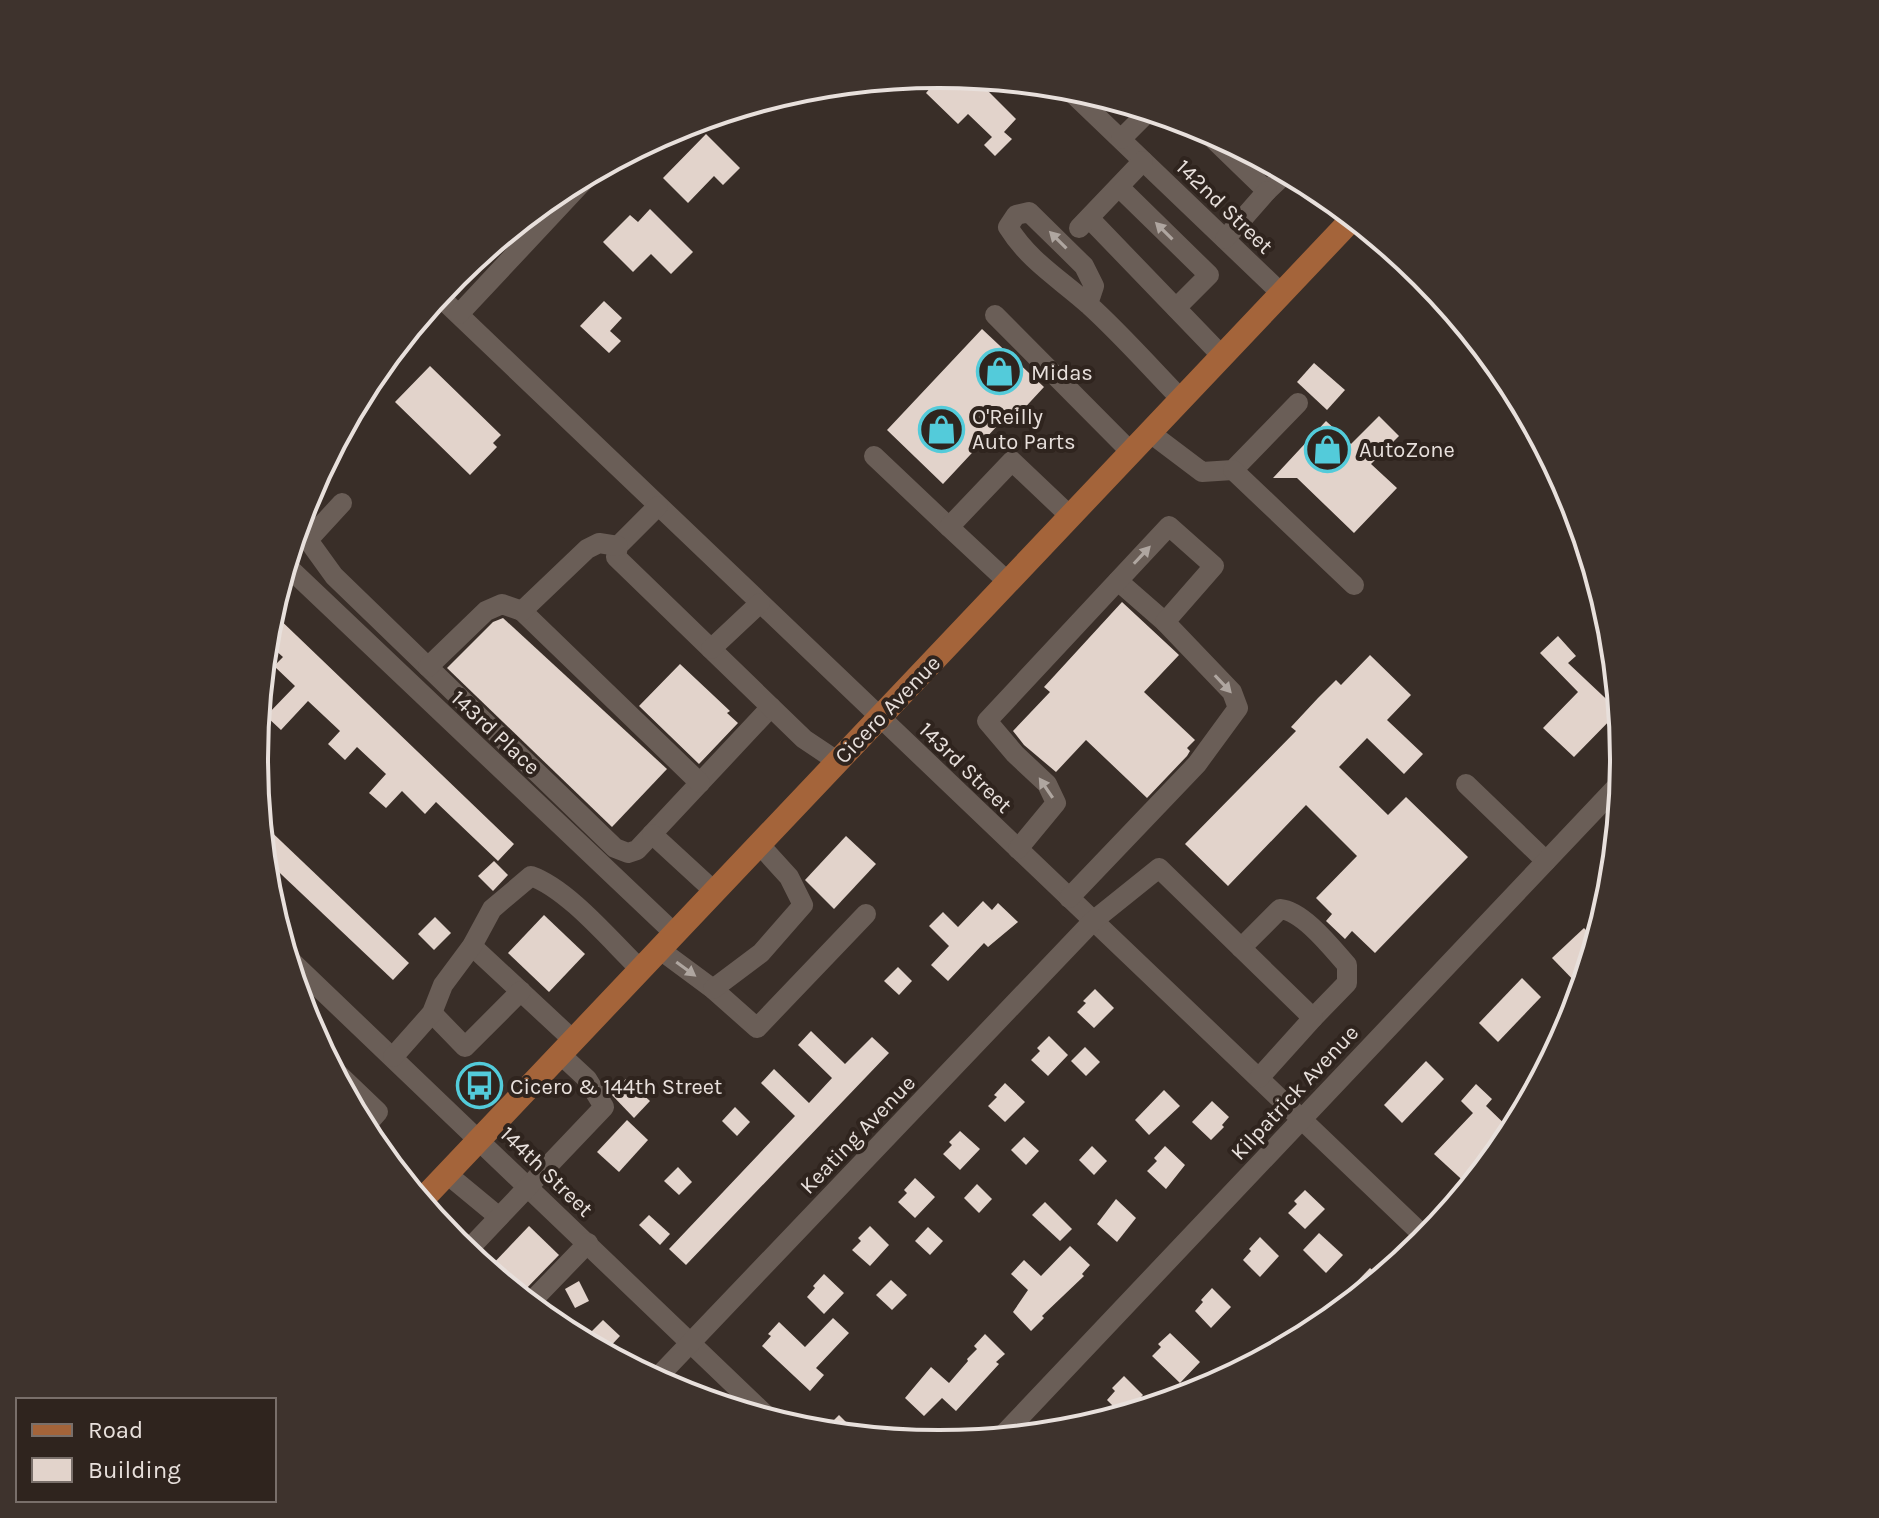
<svg xmlns="http://www.w3.org/2000/svg" width="1879" height="1518" font-family="Karla,sans-serif">
	<style>
		.building { fill: #e2d3cb }
		.lines { fill: none; stroke-linecap: round; stroke-linejoin: round }
		.minor { stroke: #6a5e57; stroke-width: 20 }
		.major { stroke: #a4643a; stroke-width: 24 }
		.oneway { fill: #afa6a0 }
		.labels { text-anchor: middle; stroke-width: 8; stroke-linejoin: round; paint-order: stroke }
		.street-label { font-size: 22px; fill: #e8e0dc; stroke: #2f241e }
		.poi-label { font-size: 22px; fill: #e8e0dc; stroke: #2f241e; text-anchor: start }
		.rim { fill: none; stroke: #e8e0dc; stroke-width: 4 }
	</style>
	<rect width="100%" height="100%" fill="#392e28"/>
	<g class="building">
		<polygon points="940,74 975,78 1016,119 1004,132 1012,139 995,156 984,145 992,137 968,114 958,124 926,93 931,87 921,76"/>
		<polygon points="706,134 740,168 723,185 714,176 688,203 663,178"/>
		<polygon points="650,209 693,252 671,274 651,254 633,272 603,242 630,215 638,222"/>
		<polygon points="604,301 622,318 610,331 621,341 609,353 580,326"/>
		<polygon points="982,329 1044,387 1018,415 1012,410 943,484 887,430"/>
		<polygon points="1314,363 1345,390 1327,410 1297,382"/>
		<polygon points="430,366 501,435 493,443 497,447 470,475 395,402"/>
		<polygon points="1379,416 1399,436 1371,464 1397,488 1354,533 1297,478 1273,478 1326,421 1351,444"/>
		<polygon points="1122,602 1179,655 1144,692 1195,740 1187,748 1190,751 1187,756 1147,798 1086,740 1056,772 1024,745 1013,731 1050,692 1044,687"/>
		<polygon points="272,612 514,844 498,861 436,802 425,814 402,791 386,808 369,793 386,774 357,747 345,760 328,744 340,731 308,701 281,730 266,716 295,686 274,666 283,657 266,642"/>
		<polygon points="503,618 667,769 612,827 447,668 493,622"/>
		<polygon points="1558,636 1576,656 1568,663 1619,711 1574,757 1543,728 1578,692 1540,653"/>
		<polygon points="1370,655 1411,695 1387,720 1423,754 1404,774 1367,738 1339,767 1388,815 1406,797 1468,857 1375,953 1352,931 1345,939 1326,921 1332,914 1316,898 1357,856 1306,805 1228,886 1185,844 1296,731 1291,727 1318,698 1336,680 1341,685"/>
		<polygon points="680,664 730,711 727,713 738,723 699,764 639,706"/>
		<polygon points="261,822 409,963 393,980 264,858"/>
		<polygon points="846,836 876,864 834,909 805,880"/>
		<polygon points="494,861 508,875 493,891 478,876"/>
		<polygon points="983,901 992,910 998,903 1018,922 988,947 984,943 948,981 931,965 949,946 929,926 943,912 958,927"/>
		<polygon points="544,915 585,954 549,992 508,953"/>
		<polygon points="435,917 451,933 434,950 418,934"/>
		<polygon points="1584,928 1597,942 1582,989 1552,958"/>
		<polygon points="898,967 912,981 899,995 884,981"/>
		<polygon points="1522,978 1541,997 1498,1042 1479,1023"/>
		<polygon points="1095,989 1114,1008 1094,1028 1077,1012 1086,1003 1083,1001"/>
		<polygon points="811,1031 845,1064 872,1037 889,1053 686,1265 669,1249 795,1116 761,1083 774,1069 809,1103 832,1078 798,1045"/>
		<polygon points="1049,1036 1068,1055 1048,1076 1031,1060 1040,1051 1037,1048"/>
		<polygon points="1085,1047 1100,1062 1086,1076 1071,1061"/>
		<polygon points="1426,1061 1444,1079 1402,1123 1384,1105"/>
		<polygon points="626,1079 650,1101 634,1118 611,1094"/>
		<polygon points="1005,1083 1025,1102 1005,1122 988,1106 997,1097 994,1095"/>
		<polygon points="1476,1084 1492,1099 1486,1106 1513,1132 1470,1187 1434,1154 1473,1113 1461,1101"/>
		<polygon points="1164,1090 1180,1106 1149,1135 1135,1120"/>
		<polygon points="1212,1101 1229,1117 1222,1125 1224,1127 1211,1140 1192,1122"/>
		<polygon points="735,1107 750,1122 737,1136 722,1121"/>
		<polygon points="627,1120 648,1140 619,1172 597,1152"/>
		<polygon points="960,1131 980,1149 960,1170 943,1154 952,1145 949,1142"/>
		<polygon points="1024,1137 1039,1151 1026,1165 1011,1150"/>
		<polygon points="1092,1146 1107,1161 1094,1175 1079,1160"/>
		<polygon points="1165,1146 1185,1165 1166,1189 1147,1171 1157,1161 1154,1158"/>
		<polygon points="678,1167 692,1182 679,1195 664,1181"/>
		<polygon points="915,1178 935,1197 915,1218 898,1202 907,1193 904,1190"/>
		<polygon points="977,1184 992,1199 979,1213 964,1198"/>
		<polygon points="1305,1190 1325,1209 1305,1229 1288,1213 1297,1204 1294,1201"/>
		<polygon points="1116,1199 1136,1218 1117,1242 1097,1224"/>
		<polygon points="1045,1202 1072,1229 1060,1241 1032,1215"/>
		<polygon points="649,1215 670,1234 660,1245 639,1225"/>
		<polygon points="529,1226 559,1255 519,1296 487,1270"/>
		<polygon points="870,1226 889,1245 870,1266 852,1250 861,1241 858,1238"/>
		<polygon points="928,1227 943,1241 930,1255 915,1241"/>
		<polygon points="1319,1233 1343,1255 1326,1273 1303,1250"/>
		<polygon points="1260,1237 1279,1256 1260,1277 1243,1260 1251,1251 1249,1249"/>
		<polygon points="1070,1246 1090,1265 1082,1274 1084,1276 1042,1316 1044,1318 1031,1331 1013,1312 1028,1290 1011,1274 1024,1260 1041,1276"/>
		<polygon points="1370,1268 1381,1278 1347,1306 1340,1299"/>
		<polygon points="824,1274 844,1293 824,1314 807,1297 815,1288 813,1286"/>
		<polygon points="891,1280 907,1295 892,1310 876,1295"/>
		<polygon points="579,1281 589,1301 575,1308 565,1289"/>
		<polygon points="1212,1288 1231,1307 1211,1328 1195,1311 1203,1302 1201,1300"/>
		<polygon points="833,1318 849,1333 816,1368 824,1375 810,1391 762,1346 771,1336 768,1334 779,1322 805,1347"/>
		<polygon points="603,1320 620,1336 604,1353 595,1348 588,1335"/>
		<polygon points="1170,1333 1200,1362 1180,1383 1152,1356 1161,1347 1158,1344"/>
		<polygon points="985,1334 1005,1354 996,1362 999,1364 956,1411 942,1398 924,1416 905,1398 931,1367 949,1383 968,1361 967,1359 977,1349 974,1346"/>
		<polygon points="1124,1376 1143,1395 1123,1416 1107,1400 1115,1391 1112,1388"/>
		<polygon points="839,1415 860,1436 822,1432"/>
	</g>
	<g class="lines">
		<g class="minor">
			<polyline points="1066,87 1281,293"/>
			<polyline points="1200,126 1267,191 1287,172"/>
			<polyline points="1121,139 1150,110"/>
			<polyline points="1119,187 1209,275 1176,308"/>
			<polyline points="1089,218 1222,356"/>
			<polyline points="1079,228 1143,161"/>
			<polyline points="1225,239 1267,191"/>
			<polyline points="438,295 1427,1239"/>
			<path d="M1088 304 1094 286 1084 266 1029 212 1016 215 1008 227C1029 261 1060 279 1089 305 1121 334 1151 368 1181 399"/>
			<polyline points="459,314 592,172"/>
			<polyline points="995,315 1131,452"/>
			<polyline points="1149,432 1202,472 1233,470 1298,403"/>
			<polyline points="874,456 949,527"/>
			<polyline points="1233,470 1354,585"/>
			<polyline points="342,503 308,540 334,576 615,848 628,853 637,850 771,707"/>
			<polyline points="658,506 618,546 616,557 804,739 837,761"/>
			<polyline points="286,565 674,933"/>
			<polyline points="1118,581 1165,622"/>
			<polyline points="1008,582 949,527 1012,461 1070,516"/>
			<polyline points="522,611 700,783"/>
			<polyline points="711,649 760,603"/>
			<polyline points="428,667 486,611 502,604 522,611 587,549 599,543 618,546"/>
			<polyline points="1466,784 1546,861"/>
			<polyline points="652,834 714,891"/>
			<polyline points="1018,849 1056,803 1047,784 1015,754 987,721 1169,526 1214,566 1165,622 1232,692 1238,708 1197,764 1069,898"/>
			<polyline points="472,946 573,1040"/>
			<path d="M1241 948 1280 909C1303 911 1331 947 1347 965V983L1313 1018"/>
			<polyline points="659,949 713,989 757,1028 866,914"/>
			<polyline points="287,957 771,1420"/>
			<polyline points="713,989 761,953 803,905 789,877 759,844"/>
			<polyline points="432,1013 465,1047 521,991"/>
			<path d="M393 1057 432 1013 443 985 472 946 492 909 531 876C568 889 611 941 640 969"/>
			<polyline points="332,1068 378,1112 364,1128"/>
			<polyline points="447,1174 499,1217"/>
			<polyline points="466,1252 604,1107 587,1079 560,1054"/>
			<polyline points="529,1304 588,1243"/>
			<polyline points="655,1380 1093,921 1159,868 1313,1018 1259,1078"/>
			<polyline points="1000,1438 1623,780"/>
		</g>
		<polyline class="major" points="421,1201 1354,217"/>
	</g>
	<defs><path id="oneway-solid" d="M-6-.8H1V-3.2L6.5 0L1 3.2V.8H-6Z" transform="scale(2)"/></defs>
	<g class="oneway">
		<use href="#oneway-solid" transform="translate(1164 231) rotate(-135)"/>
		<use href="#oneway-solid" transform="translate(1058 240) rotate(-135)"/>
		<use href="#oneway-solid" transform="translate(1142 555) rotate(-47)"/>
		<use href="#oneway-solid" transform="translate(1223 684) rotate(47)"/>
		<use href="#oneway-solid" transform="translate(1046 788) rotate(-124)"/>
		<use href="#oneway-solid" transform="translate(686 969) rotate(36)"/>
	</g>
	<defs>
		<symbol id="shop-ring" viewBox="-11 -11 22 22"><circle r="9.5" fill="#2f241e" stroke="#53cbda" stroke-width="1.5"/><path d="M-5-2.5h2.3a2.7 3.5 0 0 1 5.4 0H5L5.5 6h-11ZM-1.5-2.5h3a1.5 2.3 0 0 0-3 0Z" fill="#53cbda"/></symbol>
		<symbol id="bus-ring" viewBox="-11 -11 22 22"><circle r="9.5" fill="#2f241e" stroke="#53cbda" stroke-width="1.5"/><path d="M-5-6H5V4H4V6H2V4H-2V6H-4V4H-5ZM-3.5-4V0h7V-4ZM-3.5 1.2v1.5H-2V1.2ZM2 1.2v1.5H3.5V1.2Z" fill="#53cbda"/></symbol>
	</defs>
	<g fill-rule="evenodd">
		<use href="#shop-ring" x="974" y="346" width="51" height="51"/>
		<use href="#shop-ring" x="916" y="404" width="51" height="51"/>
		<use href="#shop-ring" x="1302" y="424" width="51" height="51"/>
		<use href="#bus-ring" x="454" y="1060" width="51" height="51"/>
	</g>
	<g class="labels">
		<g class="street-label">
			<text transform="translate(1225 206) rotate(44)" y="8">142nd Street</text>
			<text transform="translate(887 709) rotate(-46)" y="8">Cicero Avenue</text>
			<text transform="translate(496 732) rotate(43)" y="8">143rd Place</text>
			<text transform="translate(966 767) rotate(44)" y="8">143rd Street</text>
			<text transform="translate(1294 1092) rotate(-47)" y="8">Kilpatrick Avenue</text>
			<text transform="translate(857 1134) rotate(-46)" y="8">Keating Avenue</text>
			<text transform="translate(547 1171) rotate(44)" y="8">144th Street</text>
		</g>
		<g class="poi-label">
			<text x="1031" y="380">Midas</text>
			<text x="972" y="424">O'Reilly<tspan x="972" dy="25">Auto Parts</tspan></text>
			<text x="1359" y="457">AutoZone</text>
			<text x="510" y="1094">Cicero &amp; 144th Street</text>
		</g>
	</g>
	<path d="M0 0H1879V1518H0ZM268 759a671 671 0 1 1 1342 0a671 671 0 1 1-1342 0Z" fill="#3e332d" fill-rule="evenodd"/>
	<path class="rim" d="M268 759a671 671 0 1 1 1342 0a671 671 0 1 1-1342 0Z"/>
	<rect x="16" y="1398" width="260" height="104" fill="#2f241e" stroke="#796f6a" stroke-width="2"/>
	<rect x="32" y="1424" width="40" height="12" fill="#a4643a" stroke="#796f6a" stroke-width="2"/>
	<text x="88" y="1438" font-size="24" fill="#e8e0dc">Road</text>
	<rect x="32" y="1458" width="40" height="24" fill="#e2d3cb" stroke="#796f6a" stroke-width="2"/>
	<text x="88" y="1478" font-size="24" fill="#e8e0dc">Building</text>
</svg>
